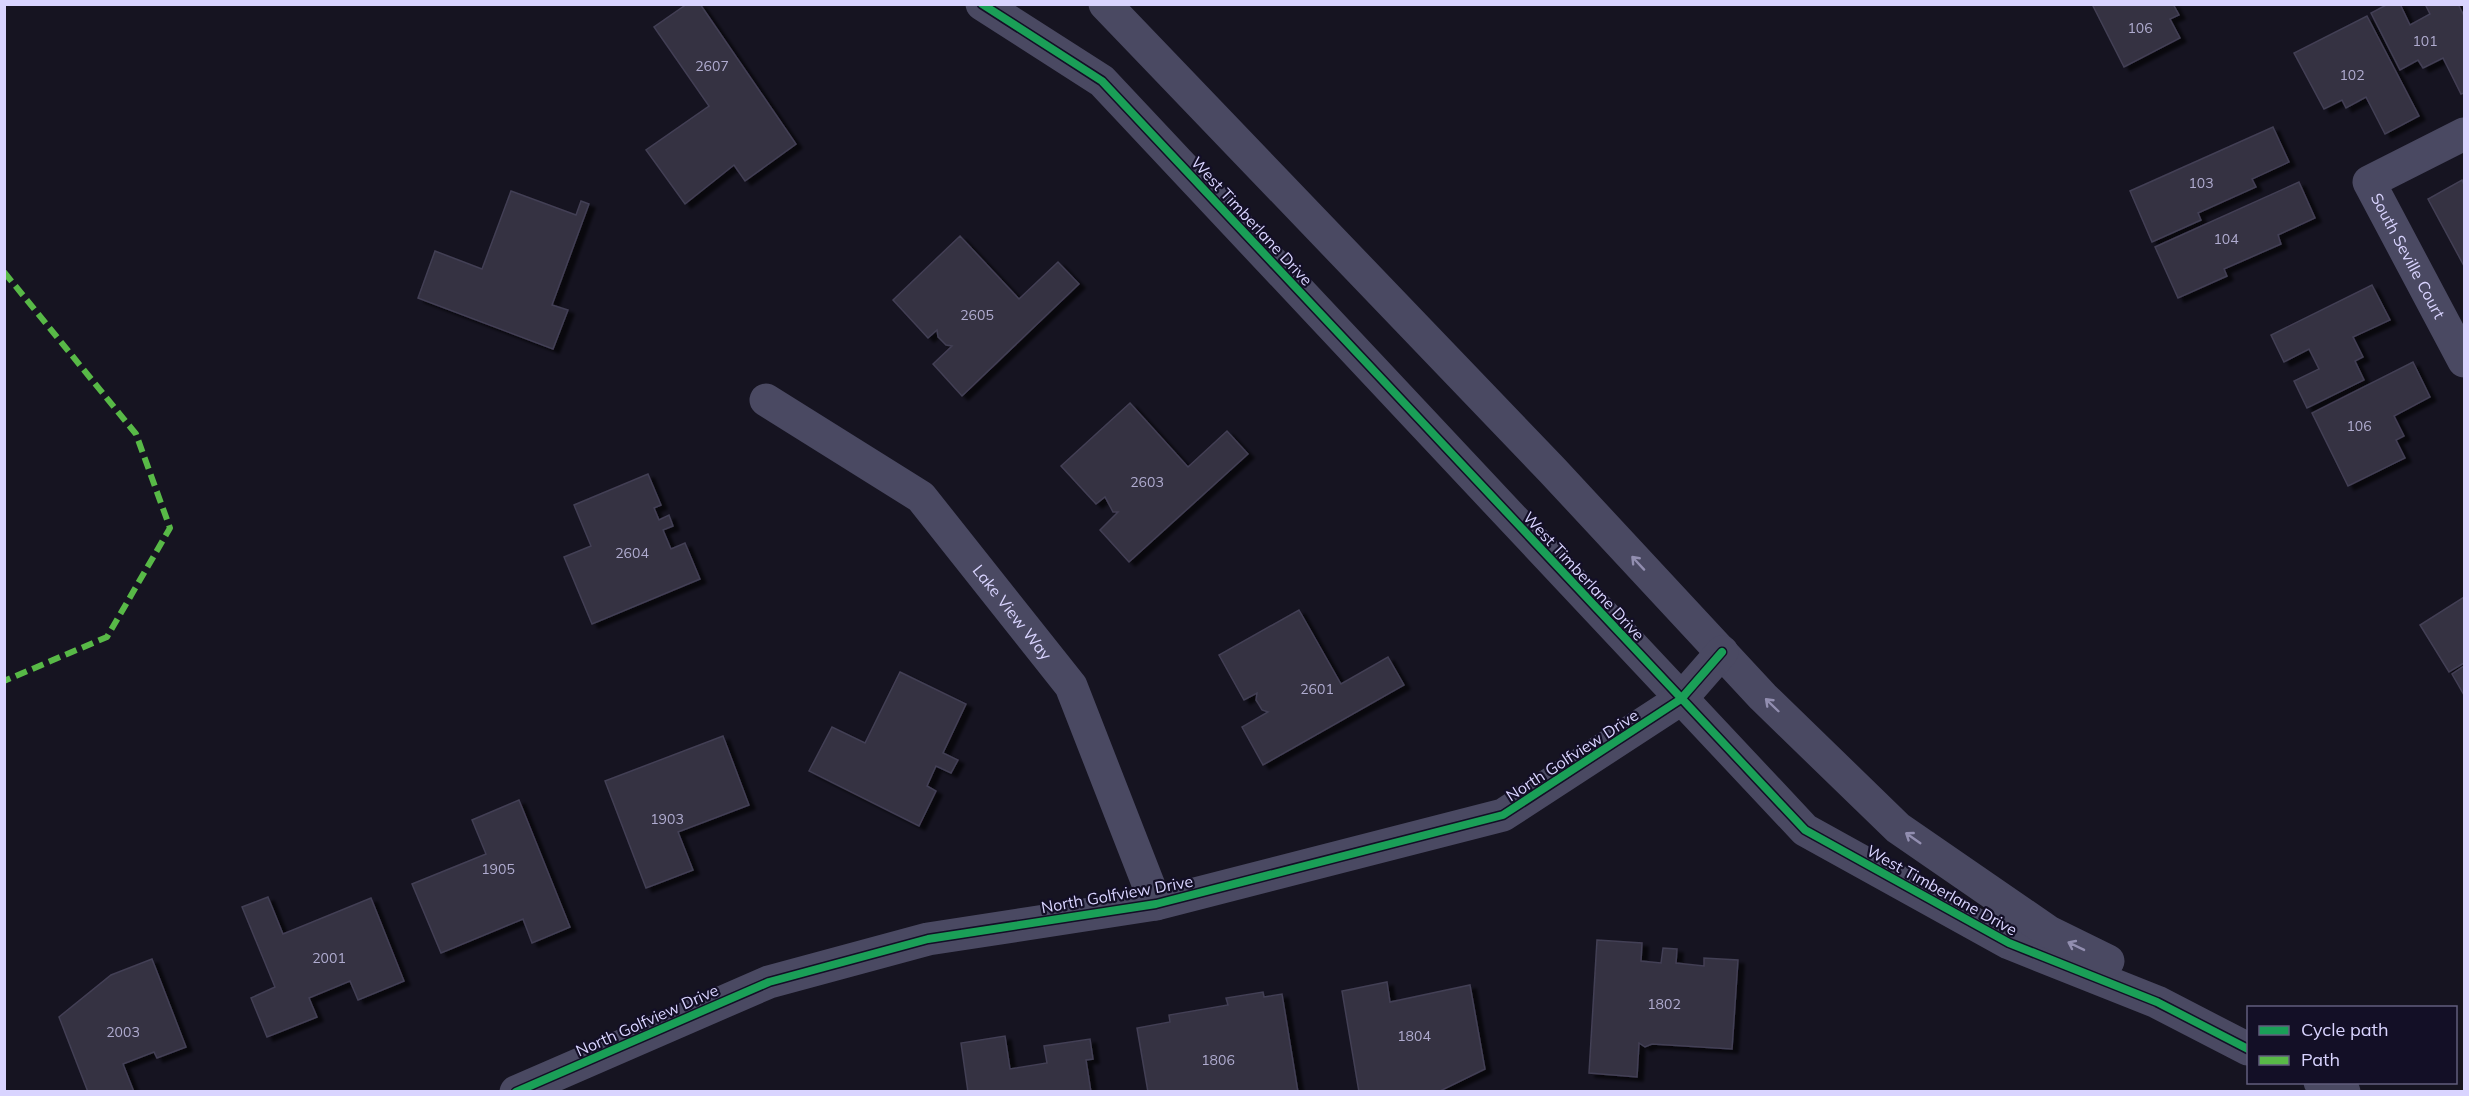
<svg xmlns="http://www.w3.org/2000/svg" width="2469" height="1096" font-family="Mulish,sans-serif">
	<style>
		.building { fill: #343243; stroke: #433f54; stroke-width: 1.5; filter: url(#shadow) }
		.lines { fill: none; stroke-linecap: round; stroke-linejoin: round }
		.minor { stroke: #4a4962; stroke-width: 33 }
		.quiet { stroke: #58b947; stroke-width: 6; stroke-dasharray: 12 6; stroke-linecap: butt }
		.cycleway-casing { stroke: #130f26; stroke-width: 11 }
		.cycleway { stroke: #1a9f57; stroke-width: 8 }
		.oneway { stroke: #928eb0 }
		.labels { text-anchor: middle; stroke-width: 4.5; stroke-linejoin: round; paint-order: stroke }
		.number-label { font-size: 14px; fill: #b0acd0 }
		.street-label { font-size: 16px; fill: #d9d4ff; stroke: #130f26 }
	</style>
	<defs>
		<filter id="shadow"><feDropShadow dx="6" dy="4" stdDeviation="1.5" flood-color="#0009"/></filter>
	</defs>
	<rect width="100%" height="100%" fill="#161421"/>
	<g class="building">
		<polygon points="687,4 700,4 796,144 745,181 734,165 685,204 646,150 709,106 654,27"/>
		<polygon points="2092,4 2173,4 2179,15 2170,19 2180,38 2124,67"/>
		<polygon points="2388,4 2400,4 2410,25 2430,14 2425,4 2458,4 2464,16 2464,93 2461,94 2443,58 2423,68 2418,60 2400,70 2371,13"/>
		<polygon points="2367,16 2419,116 2385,134 2366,97 2346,108 2342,100 2324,109 2294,53"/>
		<polygon points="2273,127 2289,162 2252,179 2256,187 2198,213 2201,220 2152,242 2130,191"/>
		<polygon points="2462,180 2464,185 2464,266 2428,199"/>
		<polygon points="2299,182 2315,218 2278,235 2281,244 2224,269 2227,276 2178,298 2155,247"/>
		<polygon points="511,191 576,215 581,201 589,204 552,305 568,310 553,349 418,298 435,251 482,269"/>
		<polygon points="960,236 1019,299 1058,262 1079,284 962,396 933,364 952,346 946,345 938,337 937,330 928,338 893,300"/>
		<polygon points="2372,285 2390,320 2353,337 2363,357 2355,361 2364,380 2307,408 2294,381 2319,369 2309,349 2284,362 2271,335"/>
		<polygon points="2413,362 2430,397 2394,416 2404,436 2396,440 2405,458 2348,486 2312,413"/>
		<polygon points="1130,403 1188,467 1227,431 1248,454 1129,562 1100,530 1118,512 1113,512 1105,497 1096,504 1061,466"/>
		<polygon points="648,474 661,505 654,508 659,520 669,515 673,526 663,530 671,549 685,543 700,579 592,624 564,557 591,546 574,505"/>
		<polygon points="2464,597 2464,663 2449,672 2420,625"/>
		<polygon points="1299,610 1341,684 1388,657 1404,685 1263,765 1242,727 1268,712 1262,710 1256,700 1257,693 1244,700 1219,655"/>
		<polygon points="2464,666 2464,695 2452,674"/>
		<polygon points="900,672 966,704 943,753 958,760 951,773 936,766 927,786 936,791 919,826 809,771 832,727 865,743"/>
		<polygon points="723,736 749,805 678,832 693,870 646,888 605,781"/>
		<polygon points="519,800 570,927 532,943 523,919 441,953 412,884 486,854 472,820"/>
		<polygon points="268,897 283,934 371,898 404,981 358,1000 350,981 309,998 317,1017 267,1037 251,998 275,987 242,907"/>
		<polygon points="1597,940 1642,943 1641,961 1661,963 1663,948 1677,949 1676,963 1704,966 1704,958 1738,960 1732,1049 1652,1044 1645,1047 1639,1043 1637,1077 1589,1073"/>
		<polygon points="152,959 186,1047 157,1058 154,1052 123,1064 134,1092 88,1092 59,1017 111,975"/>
		<polygon points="1387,982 1390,1002 1470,985 1485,1069 1438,1092 1359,1092 1342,991"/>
		<polygon points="1263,992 1264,997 1282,994 1298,1092 1148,1092 1137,1028 1170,1022 1169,1015 1228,1005 1226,998"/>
		<polygon points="1005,1036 1010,1069 1047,1063 1044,1046 1090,1039 1093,1059 1086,1060 1091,1092 968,1092 961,1043"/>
	</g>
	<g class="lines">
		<g class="minor">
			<polyline points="982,4 1102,81 1805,830 2009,943 2157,1002 2248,1049"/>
			<polyline points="1105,4 1552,470 1763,697 1898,828 2049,932 2108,961"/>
			<path id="s1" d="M2464 134 2369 182 2464 361"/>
			<path id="s2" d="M766 400 921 497 1071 686 1156 904"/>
			<polyline points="2320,1082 2344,1092"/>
			<polyline points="516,1092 769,982 928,939 1156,904 1503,815 1681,699 1722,652"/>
		</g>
		<polyline class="quiet" points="4,272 136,434 170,528 107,637 4,681"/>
		<defs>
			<g id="cycleway">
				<polyline points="982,4 1102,81 1805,830 2009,943 2157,1002 2248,1049"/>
				<polyline points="516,1092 769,982 928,939 1156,904 1503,815 1681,699 1722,652"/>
			</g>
		</defs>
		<use href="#cycleway" class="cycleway-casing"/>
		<use href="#cycleway" class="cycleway"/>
	</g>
	<defs><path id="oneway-shaft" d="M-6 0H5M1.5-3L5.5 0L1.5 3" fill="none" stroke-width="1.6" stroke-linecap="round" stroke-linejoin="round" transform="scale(1.5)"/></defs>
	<g class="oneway">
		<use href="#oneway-shaft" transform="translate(1638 563) rotate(-133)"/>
		<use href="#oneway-shaft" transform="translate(1772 705) rotate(-136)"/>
		<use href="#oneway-shaft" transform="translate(1913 838) rotate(-145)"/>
		<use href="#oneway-shaft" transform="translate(2076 946) rotate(-154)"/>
	</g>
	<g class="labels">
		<g class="number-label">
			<text x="2140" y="33">106</text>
			<text x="2425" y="46">101</text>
			<text x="712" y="71">2607</text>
			<text x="2352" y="80">102</text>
			<text x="2201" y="188">103</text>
			<text x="2226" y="244">104</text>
			<text x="977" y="320">2605</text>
			<text x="2359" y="431">106</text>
			<text x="1147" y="487">2603</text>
			<text x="632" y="558">2604</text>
			<text x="1317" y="694">2601</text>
			<text x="667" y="824">1903</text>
			<text x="498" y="874">1905</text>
			<text x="329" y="963">2001</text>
			<text x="1664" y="1009">1802</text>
			<text x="123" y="1037">2003</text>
			<text x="1414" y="1041">1804</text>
			<text x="1218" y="1065">1806</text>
		</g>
		<g class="street-label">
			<text transform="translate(1252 221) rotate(47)" y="6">West Timberlane Drive</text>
			<text dy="6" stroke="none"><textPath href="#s1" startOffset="190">South Seville Court</textPath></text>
			<text transform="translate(1584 576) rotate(47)" y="6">West Timberlane Drive</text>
			<text dy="6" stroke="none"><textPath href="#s2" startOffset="330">Lake View Way</textPath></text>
			<text transform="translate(1572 755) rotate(-33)" y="6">North Golfview Drive</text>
			<text transform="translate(1942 890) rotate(29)" y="6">West Timberlane Drive</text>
			<text transform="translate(1117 894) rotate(-10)" y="6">North Golfview Drive</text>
			<text transform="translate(647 1020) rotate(-24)" y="6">North Golfview Drive</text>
		</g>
	</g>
	<rect width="2469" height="1096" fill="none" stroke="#d9d4ff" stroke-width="12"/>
	<rect x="2247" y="1006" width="210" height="78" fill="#130f26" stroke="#625e7d" stroke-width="1.5"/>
	<rect x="2259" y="1026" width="30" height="9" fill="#1a9f57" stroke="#625e7d" stroke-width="1.5"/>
	<text x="2301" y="1036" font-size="18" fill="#d9d4ff">Cycle path</text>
	<rect x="2259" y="1056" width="30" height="9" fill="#58b947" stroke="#625e7d" stroke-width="1.5"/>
	<text x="2301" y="1066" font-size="18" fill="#d9d4ff">Path</text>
</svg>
